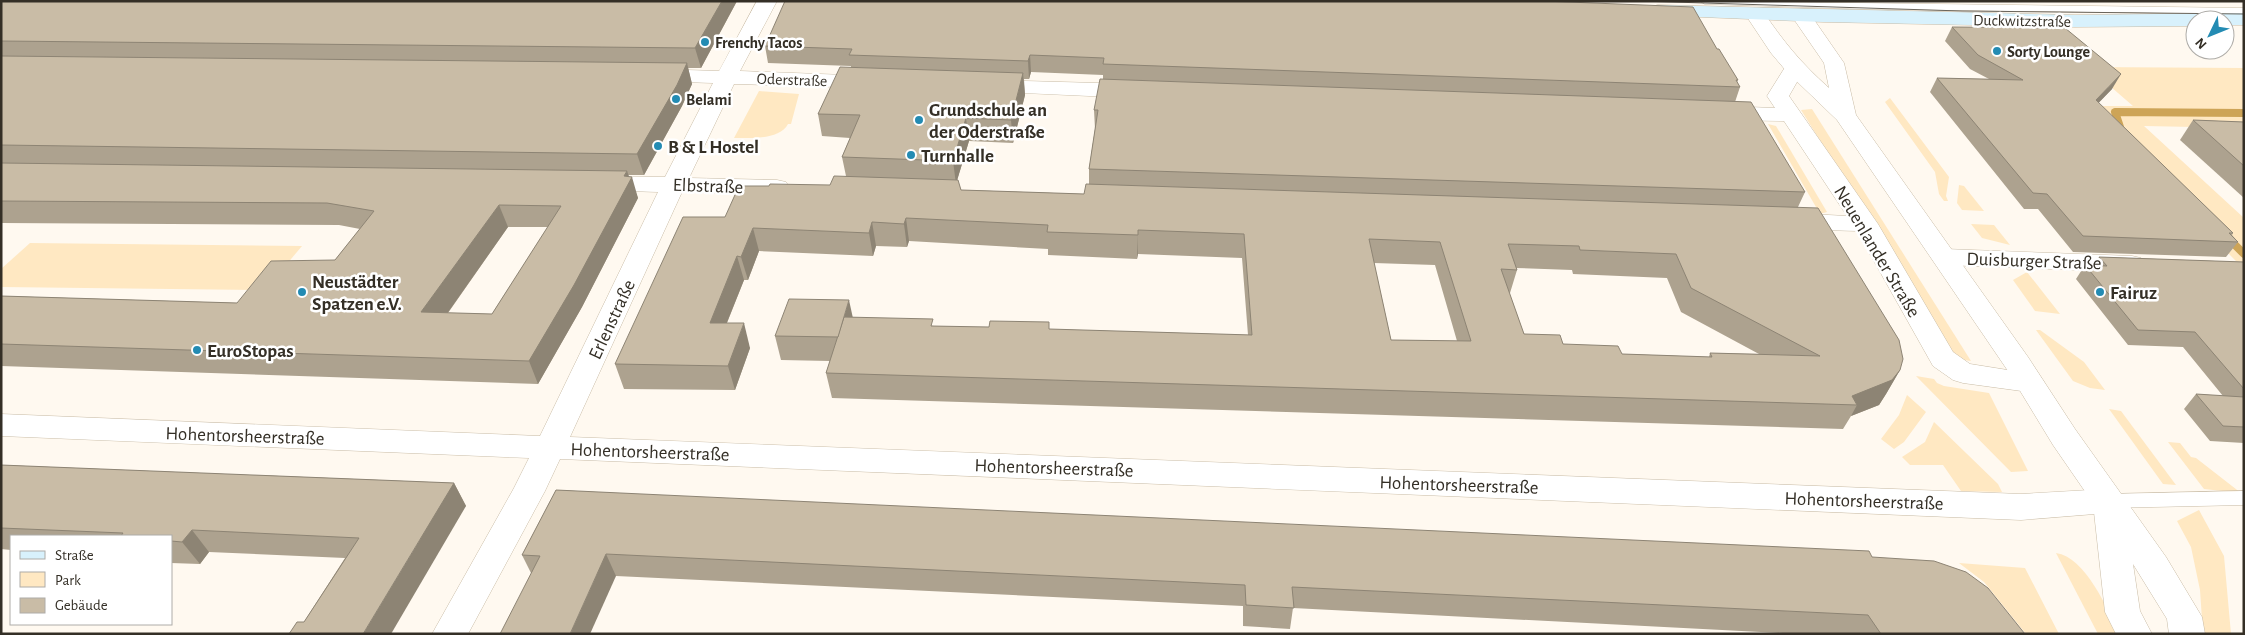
<svg xmlns="http://www.w3.org/2000/svg" width="2245" height="635" font-family="'Alegreya Sans',sans-serif">
	<style>
		.green { fill: #ffe8c2 }
		.lines { fill: none; stroke-linecap: round; stroke-linejoin: round }
		.stream { stroke: #cda457; stroke-width: 8 }
		.service-casing { stroke: #c9bca6; stroke-width: 1 }
		.minor-casing { stroke: #c9bca6; stroke-width: 1 }
		.tertiary-casing { stroke: #c9bca6; stroke-width: 1 }
		.secondary-casing { stroke: #c9bca6; stroke-width: 1 }
		.service { fill: #fff; fill-rule: evenodd }
		.minor { fill: #fff; fill-rule: evenodd }
		.tertiary { fill: #fff; fill-rule: evenodd }
		.secondary { fill: #d8f1fc; fill-rule: evenodd }
		.tram { stroke: #69645b; stroke-width: 1 }
		.wall { fill: #ada28f; fill-rule: evenodd }
		.shaded-wall { fill: #8d8474 }
		.building { fill: #c9bca6; stroke: #8d8474; fill-rule: evenodd }
		.poi-dot { fill: #238bb3; stroke: #fff; stroke-width: 2 }
		.labels { text-anchor: middle; stroke-width: 5; stroke-linejoin: round; paint-order: stroke }
		.far-street-label { font-size: 16px; fill: #342f26; stroke: #fff }
		.far-poi-label { font-size: 16px; font-weight: bold; fill: #342f26; stroke: #fff; text-anchor: start }
		.poi-label { font-size: 19px; font-weight: bold; fill: #342f26; stroke: #fff; text-anchor: start }
		.street-label { font-size: 19px; fill: #342f26; stroke: #fff }
	</style>
	<rect width="100%" height="100%" fill="#fff9f0"/>
	<g class="green">
		<polygon points="2088,67 2244,68 2244,128 2144,126 2244,218 2244,269 2081,106 2133,106"/>
		<path d="M759 91 799 94 791 124H788C780 140 750 138 734 138Z"/>
		<polygon points="1890,98 1949,177 1946,196 1948,201 1944,201 1939,194 1935,172 1885,102"/>
		<polygon points="1812,109 1971,361 1956,359 1801,110"/>
		<polygon points="1768,124 1776,126 1827,212 1820,214"/>
		<polygon points="1959,185 1964,186 1984,211 1962,210 1957,203"/>
		<polygon points="1971,224 1994,225 2010,245 1982,238"/>
		<polygon points="30,243 302,246 265,290 1,287 1,269"/>
		<polygon points="2027,272 2060,314 2035,311 2013,280"/>
		<polygon points="2036,330 2040,330 2084,362 2105,390 2090,388 2073,381"/>
		<polygon points="1916,376 1934,379 1937,383 1944,386 1989,393 2028,471 2011,472"/>
		<polygon points="1907,395 1926,412 1904,442 1894,449 1881,439 1899,415"/>
		<polygon points="2109,409 2121,411 2176,485 2163,484"/>
		<polygon points="1934,422 1998,484 2002,492 1961,491 1943,465 1910,465 1902,457 1925,442"/>
		<polygon points="2168,442 2180,443 2191,457 2196,458 2241,493 2204,489"/>
		<polygon points="2199,510 2224,556 2231,634 2203,634 2200,590 2191,547 2177,521"/>
		<path d="M2056 553C2085 557 2108 609 2119 634H2098Z"/>
		<polygon points="1959,563 2025,568 2059,634 2026,634 1984,582"/>
	</g>
	<g class="lines">
		<g class="stream">
			<polyline points="2122,133 2115,112 2244,113"/>
			<polyline points="2227,237 2244,254"/>
		</g>
		<defs>
			<g id="service">
				<polygon points="1700,1 2244,8 2244,14 1864,9 1705,4"/>
				<polygon points="2244,491 2244,505 2107,508 2101,506 2098,501 2101,496 2107,494"/>
			</g>
			<g id="minor">
				<polygon points="757,1 777,1 740,71 872,76 880,77 883,82 880,87 872,88 734,84 689,178 777,180 786,182 789,187 786,192 777,194 682,192 570,437 2021,494 2107,489 2118,492 2123,501 2118,510 2107,513 2021,520 560,459 545,491 468,634 432,634 514,488 529,458 1,436 1,414 540,436 658,192 598,190 590,188 586,183 590,178 598,176 665,177 713,83 653,81 645,80 642,75 645,70 653,69 719,71"/>
				<polygon points="1794,62 1801,64 1805,68 1789,96 1878,224 1953,352 1970,364 2039,375 2044,382 2039,389 2029,392 1963,383 1953,380 1933,366 1857,231 1790,229 1781,226 1777,221 1781,216 1790,213 1847,216 1784,121 1722,120 1714,118 1711,113 1714,108 1722,106 1775,108 1767,96 1787,64"/>
				<polygon points="988,80 1134,84 1142,86 1145,91 1142,96 1134,98 980,91 977,86 980,81"/>
				<polygon points="1944,249 2132,256 2141,258 2145,264 2141,270 2132,272 1944,265 1935,263 1931,257 1935,251"/>
			</g>
			<path id="tertiary" d="M1755 8 1762 10C1784 42 1799 61 1829 88L1824 63 1791 15 1794 11 1801 9 1808 11 1844 63 1856 115 2028 357 2075 429 2166 557 2202 617 2205 634H2169L2167 619 2133 564 2140 611 2152 634H2116L2105 612 2093 503 2053 445 2008 371 1837 120 1787 72 1771 53 1745 14 1748 10Z"/>
			<polygon id="secondary" points="1658,5 2075,15 2244,13 2244,25 2225,25 2225,20 2195,20 2195,26 2075,27 1823,22 1651,15 1648,11 1651,7"/>
		</defs>
		<use href="#service" class="service-casing"/>
		<use href="#minor" class="minor-casing"/>
		<use href="#tertiary" class="tertiary-casing"/>
		<use href="#secondary" class="secondary-casing"/>
		<use href="#service" class="service"/>
		<use href="#minor" class="minor"/>
		<use href="#tertiary" class="tertiary"/>
		<use href="#secondary" class="secondary"/>
		<polyline class="tram" points="1640,1 1962,11 2244,14"/>
	</g>
	<g class="wall">
		<path d="M1 1H737L701 68H688L692 84 682 106 644 175H628L638 198 582 307 538 384 1 366V296L237 303 335 260 360 229 339 225 1 223ZM508 227H548L492 314 448 313Z"/>
		<polygon points="1952,27 2112,89 2098,103 2233,233 2232,235 2238,242 2226,257 2073,252 2038,209 2024,209 1930,92 1937,78 1989,79 1970,69 1945,41"/>
		<path d="M765 46 1717 49 1738 80 1737 82 1740 87 1735 102 1805 192 1798 207 1900 370 1886 394 1879 405 1851 416 1843 429 832 398 826 373 830 361 781 360 775 336 852 317 934 326 1248 335 1242 258 1138 254 1137 259 1048 255V249L909 241 907 247 876 246 873 256 759 251 748 280H744L727 323 750 348 735 390 624 389 615 364 725 217 830 185 846 176 842 157 850 138 822 136 818 114 851 67V66L768 63ZM1031 72 1103 75V79L1094 110 1095 129 1089 169V184L1084 194 961 190 957 180 969 141 1013 143 1025 95 1024 79H1029ZM1374 263 1435 265 1457 341 1391 340ZM1516 268 1572 270 1573 274 1667 278 1681 312 1759 354 1710 353 1709 357 1622 354 1563 344 1524 334 1509 293H1510L1517 270Z"/>
		<polygon points="2193,120 2244,122 2244,198 2180,140"/>
		<polygon points="2099,257 2244,262 2244,443 2210,441 2184,409 2196,394 2223,396 2183,347 2128,345 2076,279 2085,265 2094,265"/>
		<polygon points="1,465 454,483 466,506 304,622 345,558 209,552 200,564 171,563 171,536 11,536 11,550 1,549"/>
		<polygon points="556,490 1872,557 2025,634 1801,634 1293,608 1290,629 1243,626 1243,606 616,576 531,573 522,555"/>
	</g>
	<g class="shaded-wall">
		<polygon points="722,1 737,1 701,68 695,48"/>
		<polygon points="1030,55 1031,72 1029,79 1028,61"/>
		<polygon points="687,63 692,84 682,106 644,175 637,154"/>
		<polygon points="1023,73 1025,95 1013,143 1011,120"/>
		<polygon points="2121,74 2112,89 2087,115 2096,100"/>
		<polygon points="966,118 969,141 956,184 953,161"/>
		<polygon points="627,171 630,179 632,177 638,198 582,307 538,384 529,361"/>
		<polygon points="499,205 508,227 432,335 421,312"/>
		<polygon points="906,218 909,241 907,247 904,224"/>
		<polygon points="872,222 876,246 873,256 869,233"/>
		<polygon points="753,228 759,251 748,280 741,257"/>
		<polygon points="1138,230 1138,254 1137,259 1138,235"/>
		<polygon points="737,256 744,280 717,347 710,323"/>
		<polygon points="849,300 854,323 838,337"/>
		<polygon points="744,323 750,348 735,390 728,366"/>
		<polygon points="1900,370 1886,394 1879,405 1851,416 1857,405 1852,396"/>
		<polygon points="454,483 466,506 391,634 363,634"/>
		<polygon points="192,530 209,552 200,564 182,542"/>
		<polygon points="606,554 616,576 590,634 570,634"/>
	</g>
	<g class="building">
		<polygon points="1,1 722,1 695,48 1,41"/>
		<polygon points="785,1 1543,1 1693,7 1717,49 1719,49 1738,80 1736,80 1740,87 1103,64 1104,58 1030,55 1028,61 849,55 852,49 765,46"/>
		<polygon points="1952,27 2065,28 2121,74 2096,100 2233,233 2229,233 2238,242 2083,236 2047,194 2033,193 1937,78 2023,80 1978,55"/>
		<polygon points="1,56 687,63 677,85 637,154 1,145"/>
		<polygon points="840,67 1023,73 1011,120 966,118 953,161 842,157 860,115 818,114"/>
		<polygon points="1100,79 1751,102 1805,192 1089,169 1098,110 1094,110"/>
		<polygon points="2193,120 2244,122 2244,166"/>
		<path d="M1 163 627 171 624 176 632 177 574 285 529 361 1 344V296L237 303 271 261 335 260 374 211 327 203 1 201ZM499 205 561 206 492 314 421 312Z"/>
		<path d="M834 176 958 180 961 190 1054 193 1084 194 1086 184 1818 208 1899 340 1903 359 1900 370 1892 380 1852 396 1857 405 826 373 844 317 933 319 931 326 989 327 990 321 1049 322V329L1252 335 1244 234 1138 230V235L1047 232 1048 225 906 218 904 224 872 222 869 233 753 228 741 257 737 256 710 323H744L728 366 615 364 683 217H725L739 186H769L770 184 830 185ZM1369 239 1440 242 1471 341 1391 340ZM1508 244 1579 246 1580 250 1676 254 1691 288 1820 356 1710 353 1712 357 1622 354 1618 346 1563 344 1560 335 1524 334 1501 269 1517 270Z"/>
		<polygon points="2099,257 2244,262 2244,389 2195,332 2138,330 2085,265 2107,266"/>
		<polygon points="789,299 849,300 838,337 775,336"/>
		<polygon points="2196,394 2244,397 2244,427 2223,426"/>
		<polygon points="1,465 454,483 363,634 289,634 297,622 304,622 359,538 192,530 182,542 171,541 171,536 121,536 123,533 1,528"/>
		<polygon points="556,490 1869,551 1872,557 1934,561 1966,572 1988,588 2025,634 1881,634 1868,615 1292,587 1294,608 1246,605 1245,585 606,554 570,634 500,634 540,556 522,555"/>
	</g>
	<g class="poi-dot">
		<circle cx="705" cy="42" r="5"/>
		<circle cx="1997" cy="51" r="5"/>
		<circle cx="676" cy="99" r="5"/>
		<circle cx="919" cy="120" r="5"/>
		<circle cx="658" cy="146" r="5"/>
		<circle cx="911" cy="155" r="5"/>
		<circle cx="302" cy="292" r="5"/>
		<circle cx="2100" cy="292" r="5"/>
		<circle cx="197" cy="350" r="5"/>
	</g>
	<g class="labels">
		<g class="far-street-label">
			<text transform="translate(2022 20) rotate(1)" y="6">Duckwitzstraße</text>
			<text transform="translate(792 79) rotate(2)" y="6">Oderstraße</text>
		</g>
		<g class="far-poi-label">
			<text x="715" y="48">Frenchy Tacos</text>
			<text x="2007" y="57">Sorty Lounge</text>
			<text x="686" y="105">Belami</text>
		</g>
		<g class="poi-label">
			<text x="929" y="116">Grundschule an<tspan x="929" dy="22">der Oderstraße</tspan></text>
			<text x="668" y="153">B &amp; L Hostel</text>
			<text x="921" y="162">Turnhalle</text>
			<text x="312" y="288">Neustädter<tspan x="312" dy="22">Spatzen e.V.</tspan></text>
			<text x="2110" y="299">Fairuz</text>
			<text x="207" y="357">EuroStopas</text>
		</g>
		<g class="street-label">
			<text transform="translate(708 185) rotate(2)" y="7">Elbstraße</text>
			<text transform="translate(1878 251) rotate(59)" y="7">Neuenlander Straße</text>
			<text transform="translate(2034 260) rotate(2)" y="7">Duisburger Straße</text>
			<text transform="translate(611 319) rotate(-65)" y="7">Erlenstraße</text>
			<text transform="translate(245 435) rotate(2)" y="7">Hohentorsheerstraße</text>
			<text transform="translate(650 451) rotate(2)" y="7">Hohentorsheerstraße</text>
			<text transform="translate(1054 467) rotate(2)" y="7">Hohentorsheerstraße</text>
			<text transform="translate(1459 484) rotate(2)" y="7">Hohentorsheerstraße</text>
			<text transform="translate(1864 500) rotate(2)" y="7">Hohentorsheerstraße</text>
		</g>
	</g>
	<rect width="2245" height="635" fill="none" stroke="#342f26" stroke-width="5"/>
	<rect x="10" y="535" width="162" height="90" fill="#ffffff" stroke="#aeaca8"/>
	<rect x="20" y="551" width="25" height="8" fill="#d8f1fc" stroke="#aeaca8"/>
	<text x="55" y="560" font-size="15" fill="#342f26">Straße</text>
	<rect x="20" y="572" width="25" height="15" fill="#ffe8c2" stroke="#aeaca8"/>
	<text x="55" y="585" font-size="15" fill="#342f26">Park</text>
	<rect x="20" y="598" width="25" height="15" fill="#c9bca6" stroke="#aeaca8"/>
	<text x="55" y="610" font-size="15" fill="#342f26">Gebäude</text>
	<g transform="translate(2210 35) rotate(227)"><circle r="24" fill="#ffffff" stroke="#aeaca8"/>
	<path d="M0-4L9 19L0 12L-9 19Z" fill="#238bb3"/>
	<text y="-8" font-size="14" font-weight="bold" text-anchor="middle" fill="#342f26">N</text>
	</g>
</svg>
